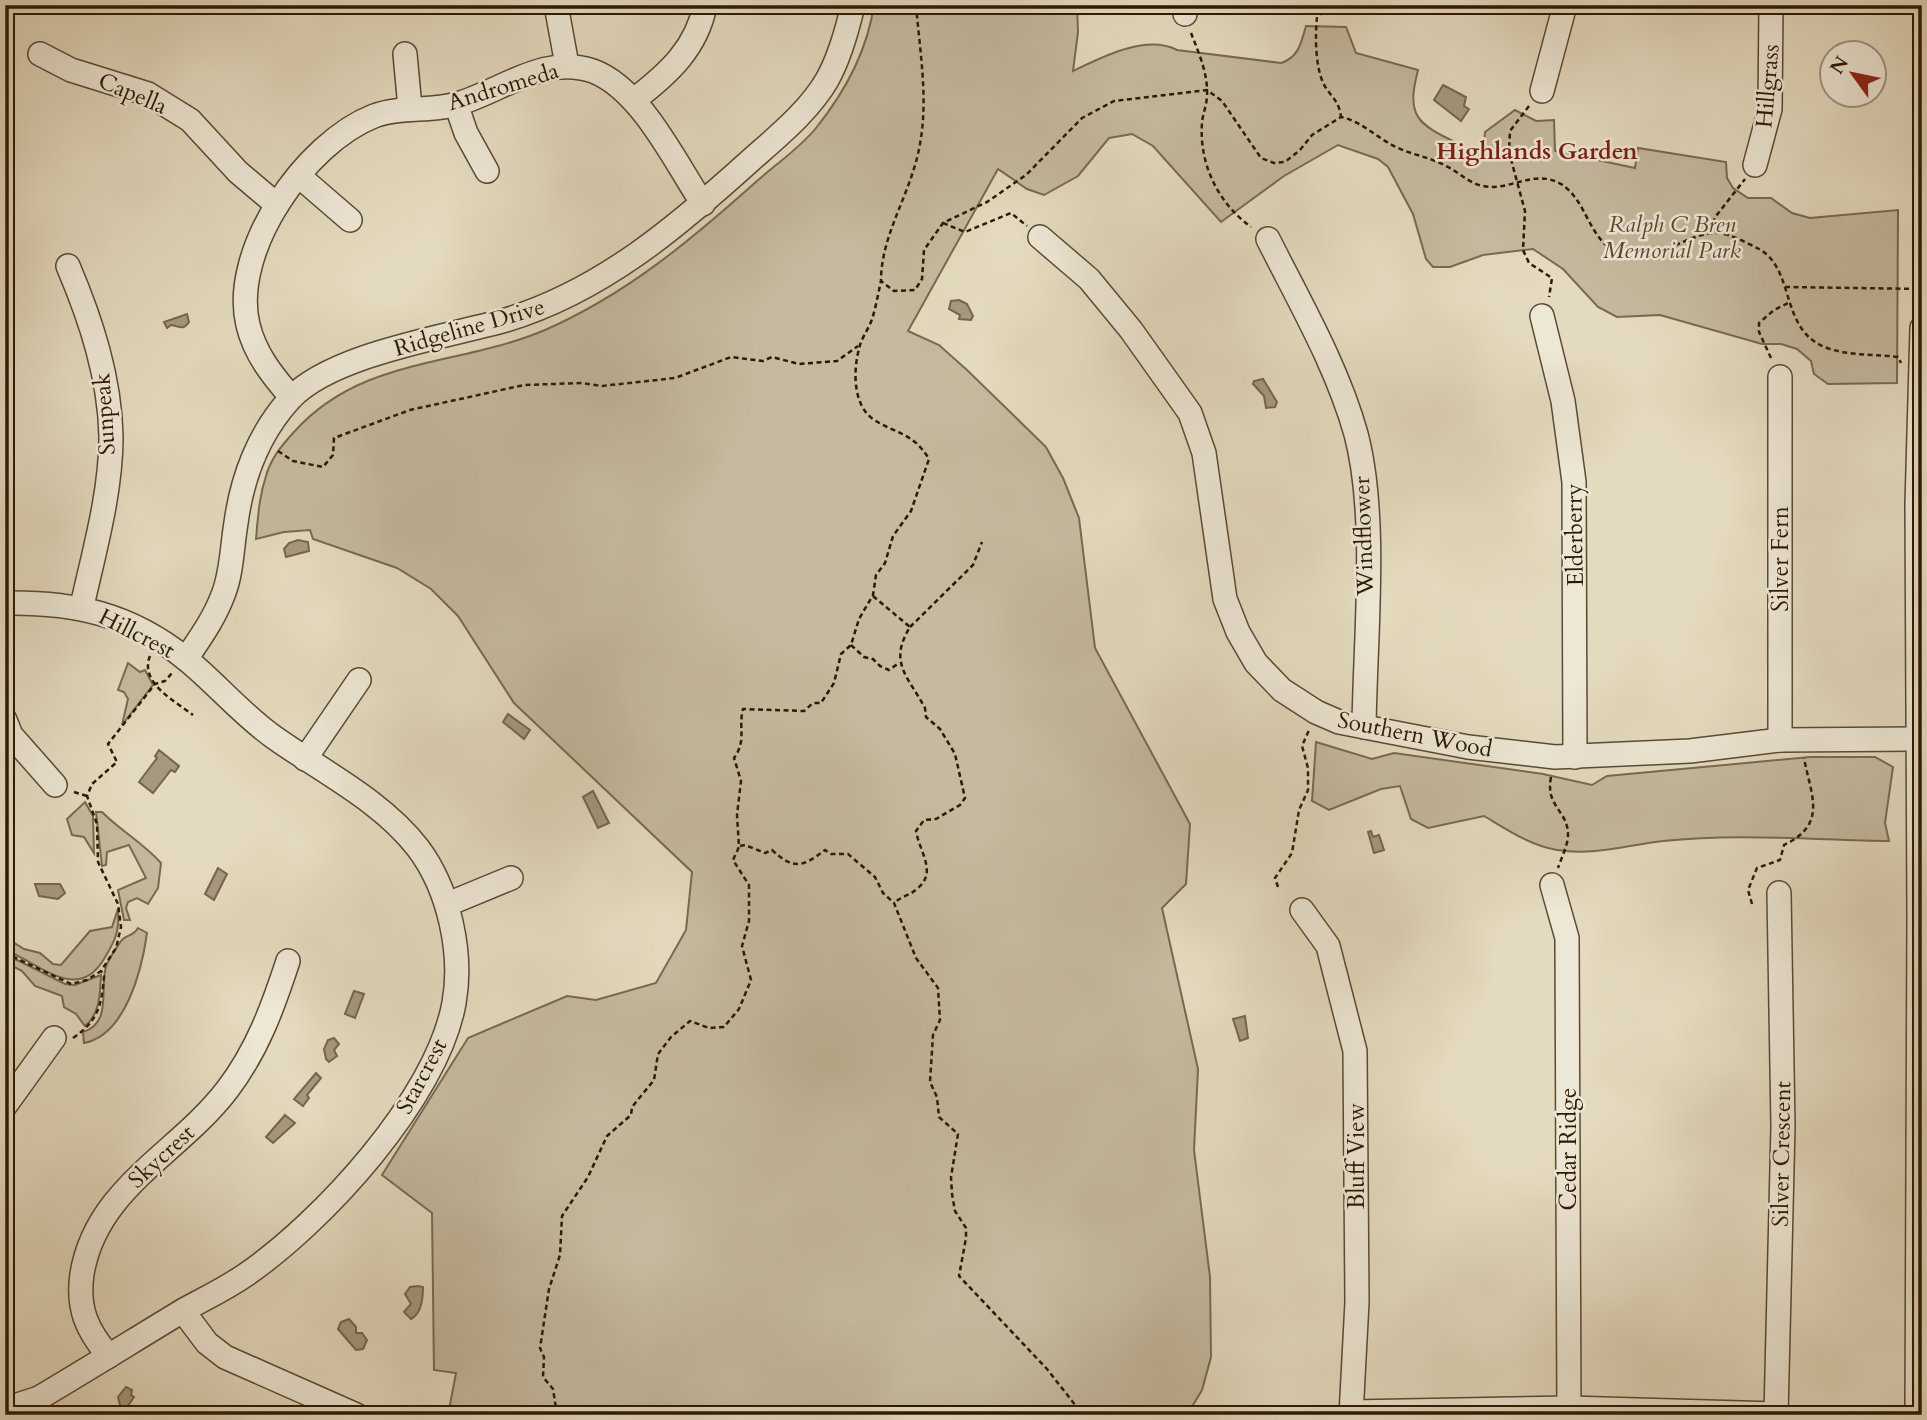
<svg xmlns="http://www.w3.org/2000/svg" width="1927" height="1420" font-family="Cardo,serif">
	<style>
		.green { fill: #c5b99f; stroke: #796951; stroke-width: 2 }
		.water { fill: #a6987f; stroke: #76654d; stroke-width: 2 }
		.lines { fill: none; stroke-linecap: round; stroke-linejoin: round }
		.minor-casing { stroke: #5b4932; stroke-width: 26 }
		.path { stroke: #2d1903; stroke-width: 2.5; stroke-dasharray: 5 3.5; stroke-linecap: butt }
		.minor { stroke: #ede7d5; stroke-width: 23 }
		.labels { text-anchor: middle; stroke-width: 5; stroke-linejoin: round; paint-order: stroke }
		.street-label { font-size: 23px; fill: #2d1903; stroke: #ede7d5 }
		.park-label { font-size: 23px; font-style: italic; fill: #5b4932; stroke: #ede7d5 }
		.neighbourhood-label { font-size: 24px; font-weight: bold; fill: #7a1f14; stroke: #ede7d5 }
	</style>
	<rect width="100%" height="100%" fill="#e4dabf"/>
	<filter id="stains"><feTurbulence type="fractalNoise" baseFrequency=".00286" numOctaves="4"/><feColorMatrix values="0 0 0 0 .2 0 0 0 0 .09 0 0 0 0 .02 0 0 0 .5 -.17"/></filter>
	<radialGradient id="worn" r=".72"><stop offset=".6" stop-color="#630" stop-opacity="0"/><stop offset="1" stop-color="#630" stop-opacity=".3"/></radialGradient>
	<g class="green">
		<path d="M874 5H1077L1078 32 1073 71C1102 57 1146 34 1177 50L1281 63C1299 57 1301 43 1306 26L1346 27 1356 53 1418 70C1408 109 1412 122 1449 139 1458 143 1463 151 1472 154L1484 144 1485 132 1515 110 1536 121 1554 120 1555 151 1635 168 1638 148 1726 162 1727 178 1733 188 1748 198H1771L1792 213 1810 218 1898 210 1897 383 1828 384 1814 374 1811 361 1797 349 1781 344H1762L1660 315 1617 317 1598 307 1563 269 1533 249 1483 255 1450 267H1433L1426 259 1413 214 1388 167 1378 159 1338 145 1284 176 1221 222 1153 146 1132 134 1109 138 1078 176 1044 195 1027 189 998 169 908 331 939 345 967 370 1046 447 1063 478 1079 518 1095 648 1190 824 1186 884 1162 908 1198 1069 1194 1150 1210 1277 1211 1357 1202 1390 1187 1415H448L456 1373 434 1370 432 1213 382 1175 468 1038 567 996 596 1000 656 983 686 930 692 872 514 703 458 616 431 589 397 568 313 539 310 530 284 532 256 539C258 517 259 497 266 476 271 458 282 445 294 432 362 356 458 367 545 330 627 294 691 240 757 181 776 164 800 148 816 128 845 92 867 52 874 5Z"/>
		<polygon points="128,663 140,672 145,670 153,685 122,725 128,699 124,692 118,690"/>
		<path d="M1316 742 1372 759 1394 753 1543 774 1592 785 1607 776 1810 757H1875L1893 767 1885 823 1889 841C1815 840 1737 833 1663 841 1627 845 1594 856 1557 850 1531 846 1506 829 1484 816L1428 828 1411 819 1400 786 1381 789 1329 810 1312 801Z"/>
		<polygon points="85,802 93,816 94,853 84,837 72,835 67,819"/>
		<path d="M96 812H102C121 831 143 843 161 863L158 888 148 904 137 898 128 902 126 908 130 920H124L118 890 146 878 129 845 107 852 106 865 102 866Z"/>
		<path d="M118 909C120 931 115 941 104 959 77 1004 40 963 5 950V937L24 949 40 953 53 964 61 965 90 931 112 927Z"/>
		<path d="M138 928 147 933C142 969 126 1035 84 1043L83 1032C114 1023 98 983 107 964 110 957 117 947 121 941 126 934 133 937 138 928Z"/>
		<path d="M5 954 65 984 75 985 101 975C100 994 100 1014 85 1026L76 1014 64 1007 62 996 35 986 22 971 5 962Z"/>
	</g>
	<g class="water">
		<polygon points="1443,85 1466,97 1464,106 1469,109 1461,121 1434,100"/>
		<polygon points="959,300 967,304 973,316 971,320 959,319 960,315 949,309 951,301"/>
		<path d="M187 314 189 322C183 331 179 326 171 325L167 328 164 322Z"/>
		<polygon points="1263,379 1277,402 1275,407 1266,408 1264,396 1253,384 1254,381"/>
		<polygon points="298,540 308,542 309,551 286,557 284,549 289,543"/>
		<polygon points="508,714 530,730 524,739 503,722"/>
		<polygon points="159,750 179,766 175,772 171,770 153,793 139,782 157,758 155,756"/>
		<polygon points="593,791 609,823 598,828 583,797"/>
		<polygon points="1371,831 1373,837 1379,835 1384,850 1374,853 1368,832"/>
		<polygon points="218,868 227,874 214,900 205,894"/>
		<polygon points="35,884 60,884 65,893 58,899 39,896"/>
		<polygon points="354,991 364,994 355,1018 345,1014"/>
		<polygon points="1245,1016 1248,1038 1240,1041 1233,1019"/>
		<polygon points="334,1038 339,1044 334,1050 337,1056 329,1062 326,1059 324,1049 328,1040"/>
		<polygon points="316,1073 321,1078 307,1095 309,1098 303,1106 294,1099"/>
		<polygon points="285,1115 295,1123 273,1143 266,1137"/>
		<path d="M418 1286 423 1287C423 1298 421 1314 411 1319L404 1312 411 1304 405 1294 410 1287Z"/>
		<polygon points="349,1319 356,1327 356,1333 362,1333 367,1340 363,1349 356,1350 338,1329 341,1322"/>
		<polygon points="126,1387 132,1390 131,1395 134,1397 125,1410 121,1409 118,1397"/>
	</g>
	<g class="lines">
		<defs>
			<g id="minor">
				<polyline points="556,5 567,65"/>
				<polyline points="1185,14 1186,5"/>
				<polyline points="40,54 71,70 148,94 190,120 238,172 277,205"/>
				<polyline points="405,54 410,108"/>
				<polyline points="1542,91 1565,5"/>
				<path d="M634 100C668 74 697 48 705 5"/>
				<polyline points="456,104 466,133 487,171"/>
				<polyline points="1755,165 1770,109 1771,5"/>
				<polyline points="299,176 350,220"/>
				<polyline points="1040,237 1089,279 1131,330 1190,413 1204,453 1225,599 1238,632 1256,663 1282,690 1316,712 1339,722 1468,747 1555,757 1690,751 1780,740 1917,739"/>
				<path d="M1268 239C1299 301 1337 366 1356 434 1378 517 1365 639 1364 727"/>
				<path d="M68 266C91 320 110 378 111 437 111 493 94 552 82 606"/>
				<polyline points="1542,316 1563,401 1574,482 1575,757"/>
				<polyline points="1780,377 1780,740"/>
				<path d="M291 397C272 375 255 354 248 325 230 251 305 143 374 116 400 106 431 112 457 104 502 91 544 54 593 71 641 89 675 162 703 204"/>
				<path d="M5 603C75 602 130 614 186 659 217 684 242 715 275 738 323 772 382 801 418 848 449 889 463 953 454 1003 437 1098 322 1223 244 1276 225 1289 204 1299 184 1310 136 1339 88 1369 39 1398L5 1409"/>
				<path d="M186 659C200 638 214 619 223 595 232 573 232 546 236 523 242 478 259 433 290 399 332 354 446 337 506 320 602 291 678 226 751 160 778 136 809 111 827 80 840 57 847 31 853 5"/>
				<polyline points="5,720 11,735 55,785"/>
				<polyline points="305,759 359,680"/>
				<polyline points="1552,885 1567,938 1569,1415"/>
				<polyline points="448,904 511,878"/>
				<polyline points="1302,910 1328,946 1355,1051 1357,1302 1351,1415"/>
				<polyline points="5,1106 54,1038"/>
				<polyline points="183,1311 207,1343 225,1357 356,1415"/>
				<path d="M109 1356C87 1331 77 1308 82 1274 96 1188 178 1154 227 1090 257 1051 273 1007 288 961"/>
				<polyline points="1351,1412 1569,1408 1776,1414"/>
				<polyline points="1776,1415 1783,1126 1779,893"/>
				<polyline points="1917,1415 1919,915 1917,504 1922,328"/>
			</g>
		</defs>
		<use href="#minor" class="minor-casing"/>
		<g class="path">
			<path d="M916 5C920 53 929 102 919 149 910 195 881 235 881 281L894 291 915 290 922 279 924 250 943 223 987 202 1026 175 1082 118 1114 101 1207 90 1222 101 1261 158 1274 163 1285 162 1300 150 1312 135 1341 117C1363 122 1377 138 1396 147 1412 155 1430 157 1446 166 1459 172 1468 183 1483 186 1509 192 1534 168 1561 184 1587 200 1588 239 1617 252 1652 267 1682 235 1714 233 1728 232 1747 243 1759 249 1797 270 1778 333 1830 349 1852 356 1876 354 1898 357L1901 363"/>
			<path d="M1329 5 1317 17C1315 36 1315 72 1326 88 1334 100 1339 102 1341 117"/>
			<path d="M1191 33C1198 51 1207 71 1207 91 1208 102 1203 112 1202 123 1199 164 1218 203 1251 227"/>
			<polyline points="1529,106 1510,131 1509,152 1525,211 1523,250 1529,263 1552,278 1549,297"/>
			<polyline points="943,223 965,232 1011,213 1027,226"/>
			<polyline points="1716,231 1713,222 1716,216 1745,179"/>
			<polyline points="1785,287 1922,289"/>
			<polyline points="1771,358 1759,332 1759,323 1774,310 1788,303"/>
			<polyline points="278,451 293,461 323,467 333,455 334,438 410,410 524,385 581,383 602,386 675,378 731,357 763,361 772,357 799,364 837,361 858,346"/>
			<path d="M873 596 910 627C888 663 908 676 925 708L926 717 940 729 955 754 965 798 960 805 936 819 924 820 916 831C920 853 937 872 918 888 911 895 902 896 894 903"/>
			<polyline points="910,627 973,565 982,542"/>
			<polyline points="851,645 864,657 873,659 880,666 889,670 899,663"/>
			<path d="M150 656C139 683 175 701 193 715"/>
			<path d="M1551 777C1545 807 1568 810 1568 835 1568 845 1561 859 1558 868"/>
			<polyline points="74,792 87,796"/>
			<path d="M740 846 745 845 765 853 772 850C794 871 804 866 825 850L831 854H848L875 877 883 893 894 903 916 958 938 988 940 1020 933 1035 930 1082 937 1097 939 1117 958 1134 951 1177 952 1194 955 1211 966 1228V1238L959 1276 1047 1369 1083 1415"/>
			<polyline points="1278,887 1275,878 1292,853 1299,810 1308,790 1308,768 1302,746 1309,730"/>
			<path d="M1752 904 1748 890 1757 868 1780 860 1784 845C1828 824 1811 796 1804 758"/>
			<polyline points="5,953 71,984 87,980 101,971 116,948 121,927 118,904 98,862 97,824 87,796 92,784 117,762 108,744 155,684 165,681 172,673"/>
			<path d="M73 1038C98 1021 102 1005 104 976L101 971"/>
			<path d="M557 1415 553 1389 543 1377 544 1357 540 1348 549 1289 560 1255 562 1216 588 1177 607 1136 631 1115 632 1107 654 1080 658 1054 671 1037 690 1021 709 1028 724 1027 739 1009 751 980 742 946 749 921V885L733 860 739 847 737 815 741 781 734 758C747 740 738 728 743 709L804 711 813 703H821L834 683 841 654 851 645 859 619 873 595 876 575 885 563 893 536 911 511 929 459C913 432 895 434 873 419 853 405 853 371 859 349 861 338 869 329 872 319 876 307 878 294 881 281"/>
		</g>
		<use href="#minor" class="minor"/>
	</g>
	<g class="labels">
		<g class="street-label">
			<text transform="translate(503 86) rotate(-17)" y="8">Andromeda</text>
			<text transform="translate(1767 86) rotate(-85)" y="8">Hillgrass</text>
			<text transform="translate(133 93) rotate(23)" y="8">Capella</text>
			<text transform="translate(469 327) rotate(-16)" y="8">Ridgeline Drive</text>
			<text transform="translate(104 414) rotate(-94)" y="8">Sunpeak</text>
			<text transform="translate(1574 535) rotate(-91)" y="8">Elderberry</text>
			<text transform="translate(1363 536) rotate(-92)" y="8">Windflower</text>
			<text transform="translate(1780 559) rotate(-90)" y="8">Silver Fern</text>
			<text transform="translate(137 633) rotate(27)" y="8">Hillcrest</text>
			<text transform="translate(1415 734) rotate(11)" y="8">Southern Wood</text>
			<text transform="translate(421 1076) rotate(-62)" y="8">Starcrest</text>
			<text transform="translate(1568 1149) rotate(-90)" y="8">Cedar Ridge</text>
			<text transform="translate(1781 1154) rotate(-89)" y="8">Silver Crescent</text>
			<text transform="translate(161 1156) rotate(-43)" y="8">Skycrest</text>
			<text transform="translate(1356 1156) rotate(-90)" y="8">Bluff View</text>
		</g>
		<g class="park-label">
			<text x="1672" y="232">Ralph C Bren<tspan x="1672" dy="26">Memorial Park</tspan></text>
		</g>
		<g class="neighbourhood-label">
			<text x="1537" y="159">Highlands Garden</text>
		</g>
	</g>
	<rect width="1927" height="1420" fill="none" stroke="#e4dabf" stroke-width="28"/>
	<rect x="7" y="7" width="1913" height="1406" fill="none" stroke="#2d1903" stroke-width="3.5"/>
	<rect x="14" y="14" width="1899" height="1392" fill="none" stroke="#2d1903" stroke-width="2"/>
	<g transform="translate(1853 74) rotate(303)"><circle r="33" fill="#ede7d5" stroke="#a09581" stroke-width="2"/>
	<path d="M0-5L12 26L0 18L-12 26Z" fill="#8f2418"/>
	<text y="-10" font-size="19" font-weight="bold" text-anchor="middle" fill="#2d1903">N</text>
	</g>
	<rect width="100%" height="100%" filter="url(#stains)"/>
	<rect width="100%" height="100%" fill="url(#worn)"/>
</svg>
